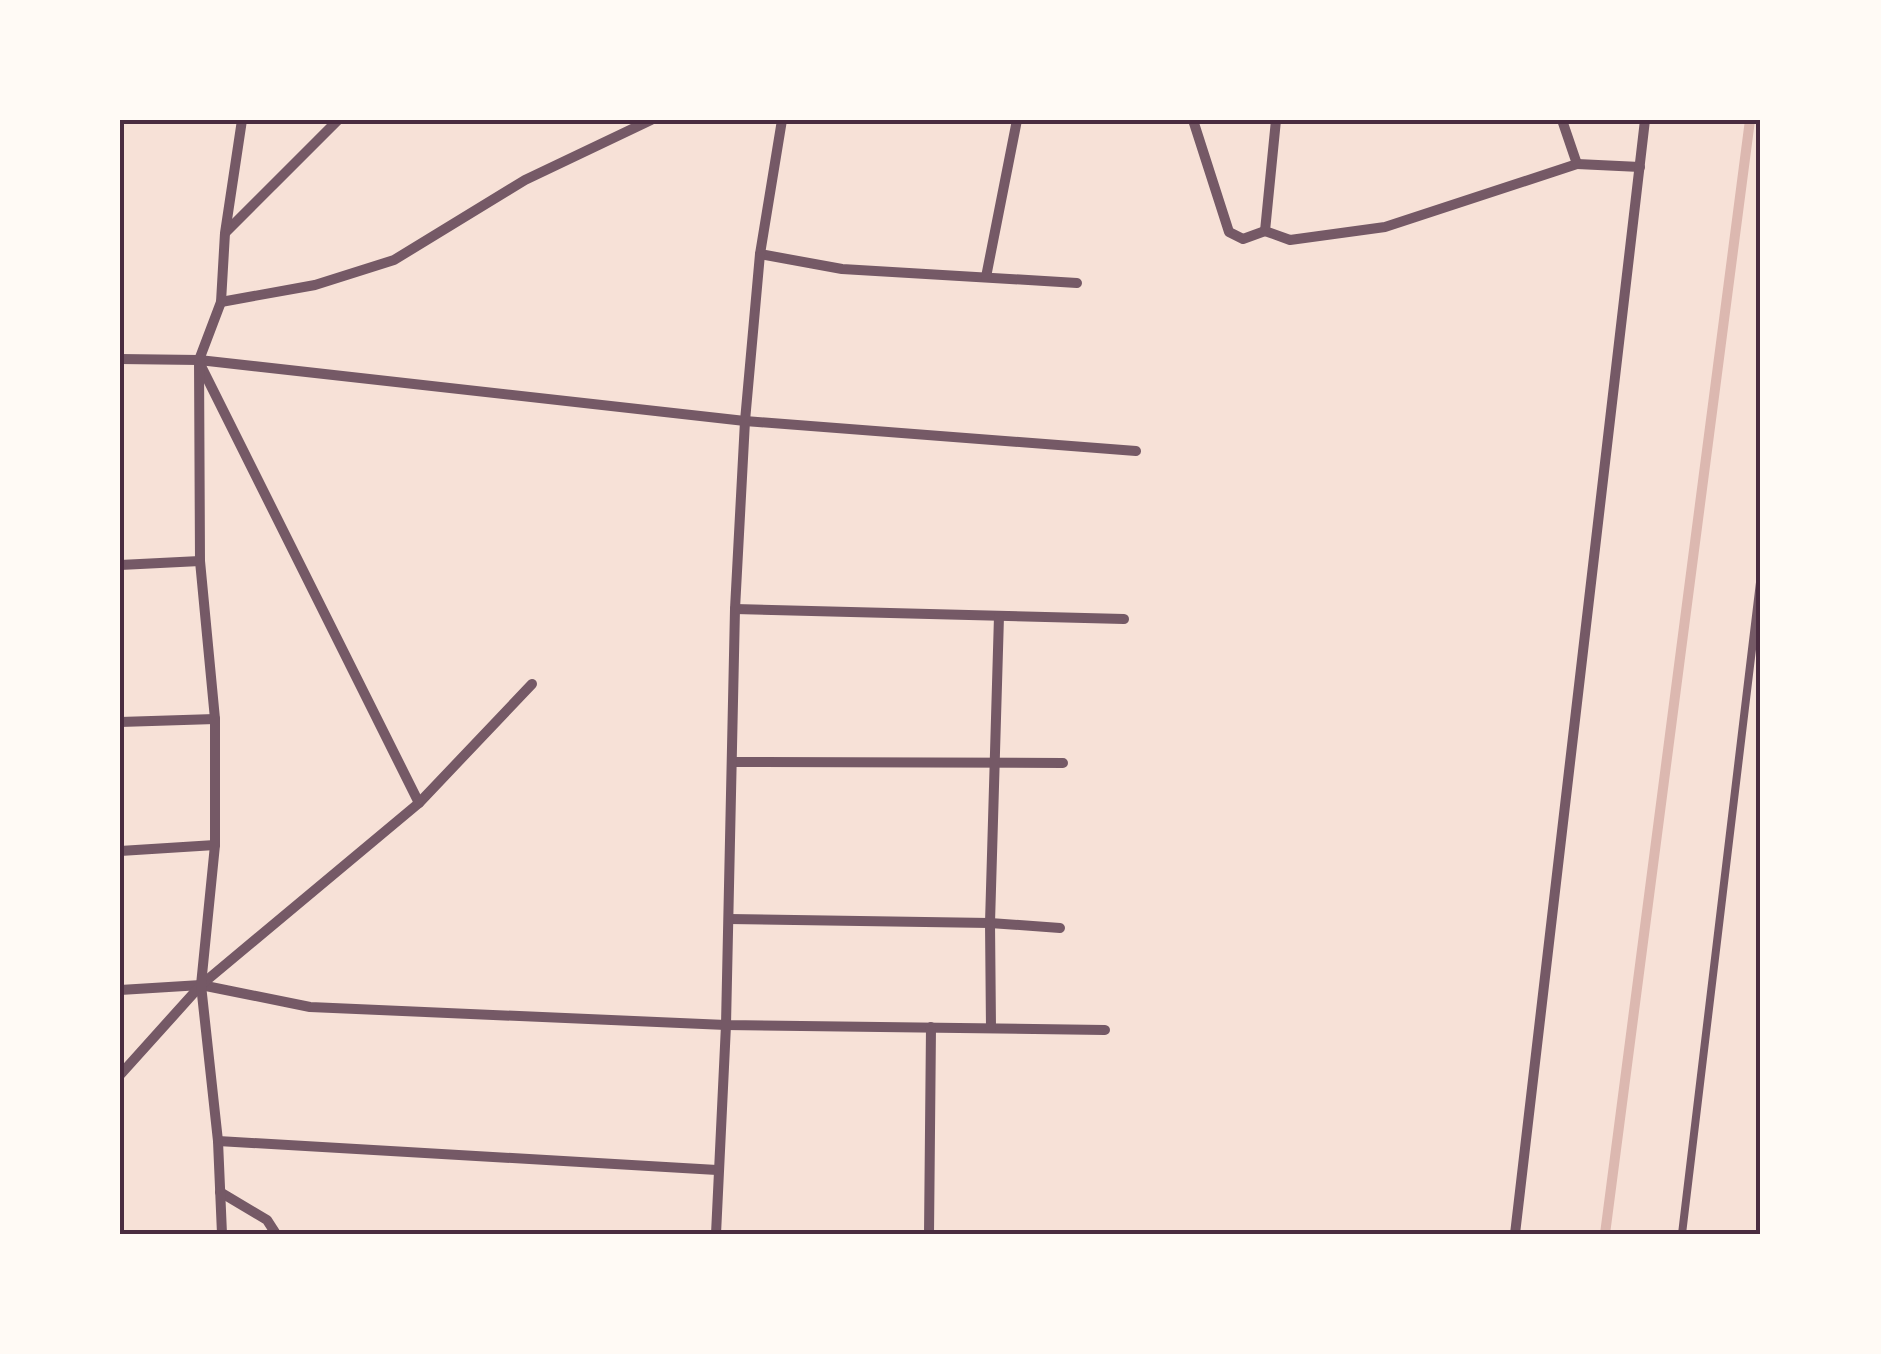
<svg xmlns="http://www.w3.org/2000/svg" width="1881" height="1354" font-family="Commissioner,sans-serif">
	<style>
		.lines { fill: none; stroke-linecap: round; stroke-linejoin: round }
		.stream { stroke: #dcb8b0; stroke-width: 10 }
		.service { stroke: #755966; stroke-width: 8 }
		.minor { stroke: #755966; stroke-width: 10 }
		.neatline { fill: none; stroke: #4a2c40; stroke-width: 4 }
	</style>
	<rect width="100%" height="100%" fill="#f7e1d7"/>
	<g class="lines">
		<polyline class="stream" points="1605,1234 1750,120"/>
		<polyline class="service" points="1682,1234 1761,574"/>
		<g class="minor">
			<polyline points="1193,120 1229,232 1243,239 1265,231"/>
			<polyline points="1276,120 1265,231 1290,240 1385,227 1577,164 1562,120"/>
			<polyline points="1577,164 1640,167"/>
			<polyline points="226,232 338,120"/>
			<polyline points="760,254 842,269 1077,283"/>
			<polyline points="986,277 1017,120"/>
			<polyline points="221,302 315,285 394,260 525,180 651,120"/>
			<polyline points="120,359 199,360 745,421 1136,451"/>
			<polyline points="201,366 419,803"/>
			<polyline points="120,565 200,561"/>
			<polyline points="735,609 1124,619"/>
			<polyline points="120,722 215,719"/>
			<polyline points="733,762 1063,763"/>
			<polyline points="120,851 215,845"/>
			<polyline points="729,919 990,923 1060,928"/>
			<polyline points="120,990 201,985 310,1007 726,1025 1105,1030"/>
			<polyline points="991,1028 990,923 999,616"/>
			<polyline points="120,1075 201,985 419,803 532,684"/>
			<polyline points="218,1141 717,1170"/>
			<polyline points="220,1192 267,1220 276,1234"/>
			<polyline points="222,1234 218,1141 201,985 215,845 215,719 200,561 199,360 221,302 225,233 242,120"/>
			<polyline points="716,1234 726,1025 735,609 745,421 760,254 782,120"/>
			<polyline points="929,1234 931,1027"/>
			<polyline points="1515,1234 1645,120"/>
		</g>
	</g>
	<rect width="1881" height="1354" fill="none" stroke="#fffaf5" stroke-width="245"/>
	<rect x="122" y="122" width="1636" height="1110" class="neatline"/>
</svg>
